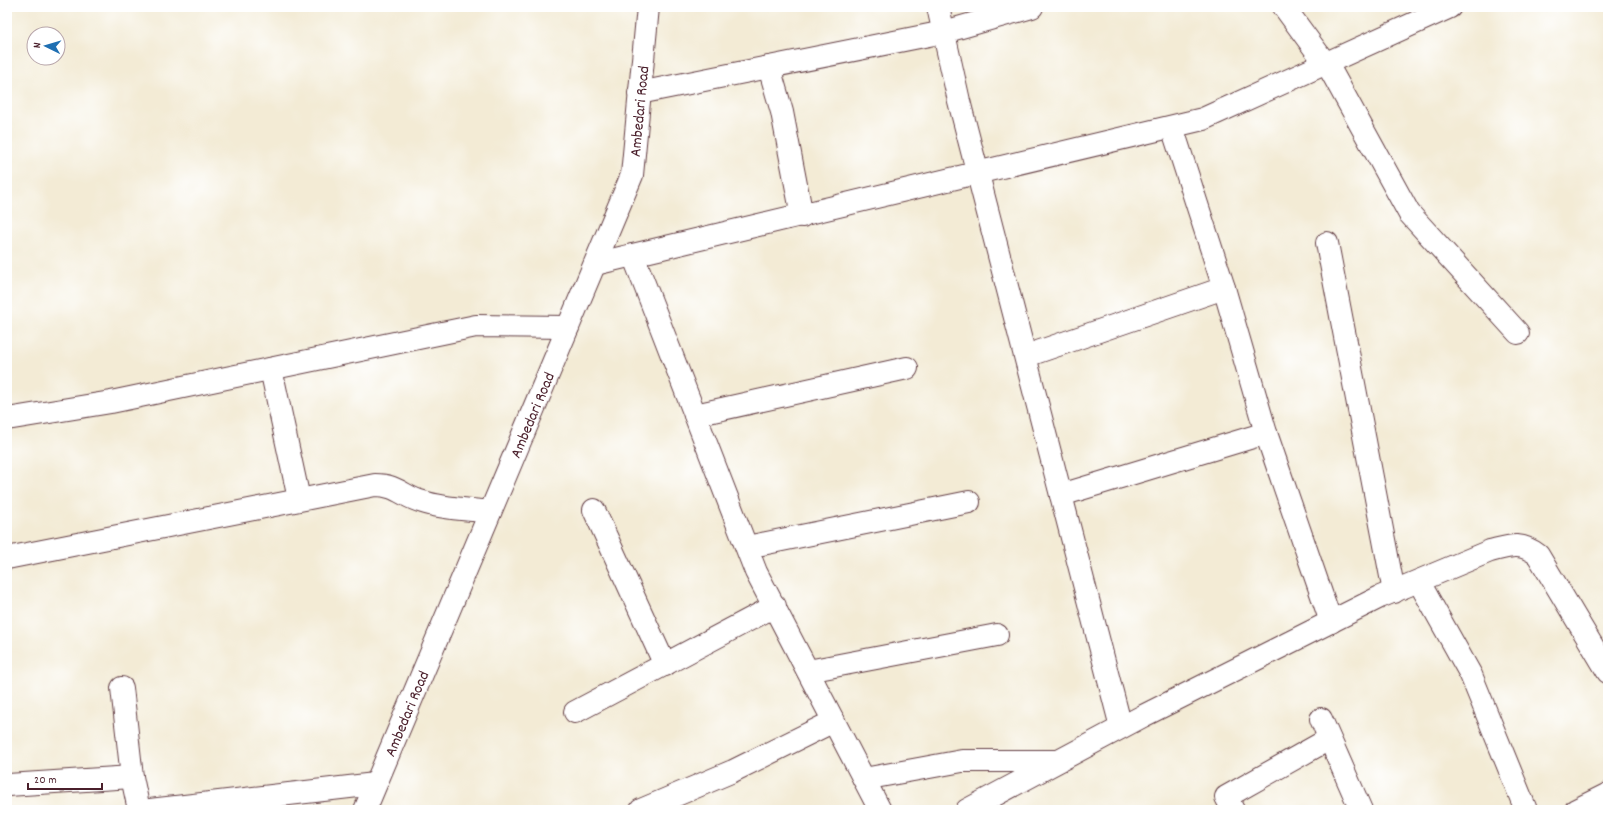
<svg xmlns="http://www.w3.org/2000/svg" width="1615" height="817" font-family="Dekko,sans-serif">
	<style>
		.lines { fill: none; stroke-linecap: round; stroke-linejoin: round }
		.minor-casing { stroke: #633e44; stroke-width: 24 }
		.minor { stroke: #fff; stroke-width: 22 }
		.labels { text-anchor: middle; stroke-width: 3; stroke-linejoin: round; paint-order: stroke }
		.street-label { font-size: 16px; fill: #4a1f2b; stroke: #fff }
	</style>
	<rect width="100%" height="100%" fill="#fff"/>
	<filter id="ink" filterUnits="userSpaceOnUse"><feTurbulence type="fractalNoise" baseFrequency=".025" numOctaves="2"/><feDisplacementMap in="SourceGraphic" scale="8" xChannelSelector="R" yChannelSelector="G"/><feConvolveMatrix kernelMatrix="1 2 1 2 8 2 1 2 1" color-interpolation-filters="sRGB"/></filter>
	<filter id="wash" filterUnits="userSpaceOnUse"><feTurbulence type="fractalNoise" baseFrequency=".012" numOctaves="4" result="noise"/><feDisplacementMap in="SourceGraphic" scale="16" xChannelSelector="R" yChannelSelector="G"/><feGaussianBlur stdDeviation="0.9" result="paint"/><feColorMatrix in="noise" values="0 0 0 0 0 0 0 0 0 0 0 0 0 0 0 0 0 1.4 0 .05"/><feComposite in="paint" operator="in"/></filter>
	<g filter="url(#wash)">
		<rect width="100%" height="100%" fill="#f3ebd5"/>
	</g>
	<g filter="url(#ink)">
		<g class="lines">
			<defs>
				<g id="minor">
					<polyline points="938,7 959,101 1121,727"/>
					<polyline points="1284,7 1331,71 1409,213 1518,333"/>
					<polyline points="769,67 782,112 802,216"/>
					<polyline points="639,93 944,32 1032,7"/>
					<polyline points="1172,127 1224,288 1266,433 1331,622"/>
					<polyline points="1327,243 1394,592"/>
					<polyline points="633,255 756,572 880,810"/>
					<polyline points="595,264 1203,119 1450,7"/>
					<polyline points="1026,356 1224,288"/>
					<polyline points="271,369 299,499"/>
					<polyline points="695,415 907,368"/>
					<polyline points="7,419 111,402 476,326 568,327"/>
					<polyline points="1061,495 1266,433"/>
					<polyline points="594,510 665,665"/>
					<polyline points="747,547 969,502"/>
					<path d="M7 558 375 485C398 485 403 497 423 502 444 509 468 509 490 512"/>
					<polyline points="1419,582 1471,675 1526,810"/>
					<polyline points="808,671 997,635"/>
					<polyline points="122,688 132,777 139,810"/>
					<polyline points="575,712 775,606"/>
					<polyline points="1321,719 1361,810"/>
					<polyline points="864,779 962,761 1055,761"/>
					<polyline points="8,785 132,777"/>
					<polyline points="150,810 375,784"/>
					<path id="s1" d="M365 810 632 175 648 7"/>
					<polyline points="641,810 733,771 834,721"/>
					<path d="M967 810 1143 716 1380 597 1490 551C1510 546 1520 541 1538 555L1608 672"/>
					<polyline points="1233,810 1226,797 1329,739"/>
					<polyline points="1576,810 1608,794"/>
				</g>
			</defs>
			<use href="#minor" class="minor-casing"/>
			<use href="#minor" class="minor"/>
		</g>
	</g>
	<g class="labels">
		<g class="street-label">
			<text dy="6" stroke="none"><textPath href="#s1" startOffset="753">Ambedari Road</textPath></text>
			<text dy="6" stroke="none"><textPath href="#s1" startOffset="429">Ambedari Road</textPath></text>
			<text dy="6" stroke="none"><textPath href="#s1" startOffset="105">Ambedari Road</textPath></text>
		</g>
	</g>
	<rect width="1615" height="817" fill="none" stroke="#fff" stroke-width="24"/>
	<g transform="translate(46 46) rotate(275)"><circle r="19" fill="#ffffff" stroke="#b7a5aa"/>
	<path d="M0-3L7 15L0 10L-7 15Z" fill="#1f6fb2"/>
	<text y="-6" font-size="11" font-weight="bold" text-anchor="middle" fill="#4a1f2b">N</text>
	</g>
	<path d="M28 783v6h74v-6" fill="none" stroke="#4a1f2b" stroke-width="2"/>
	<text x="34" y="783" font-size="12" fill="#4a1f2b" stroke="#ffffff" stroke-width="3" paint-order="stroke">20 m</text>
</svg>
